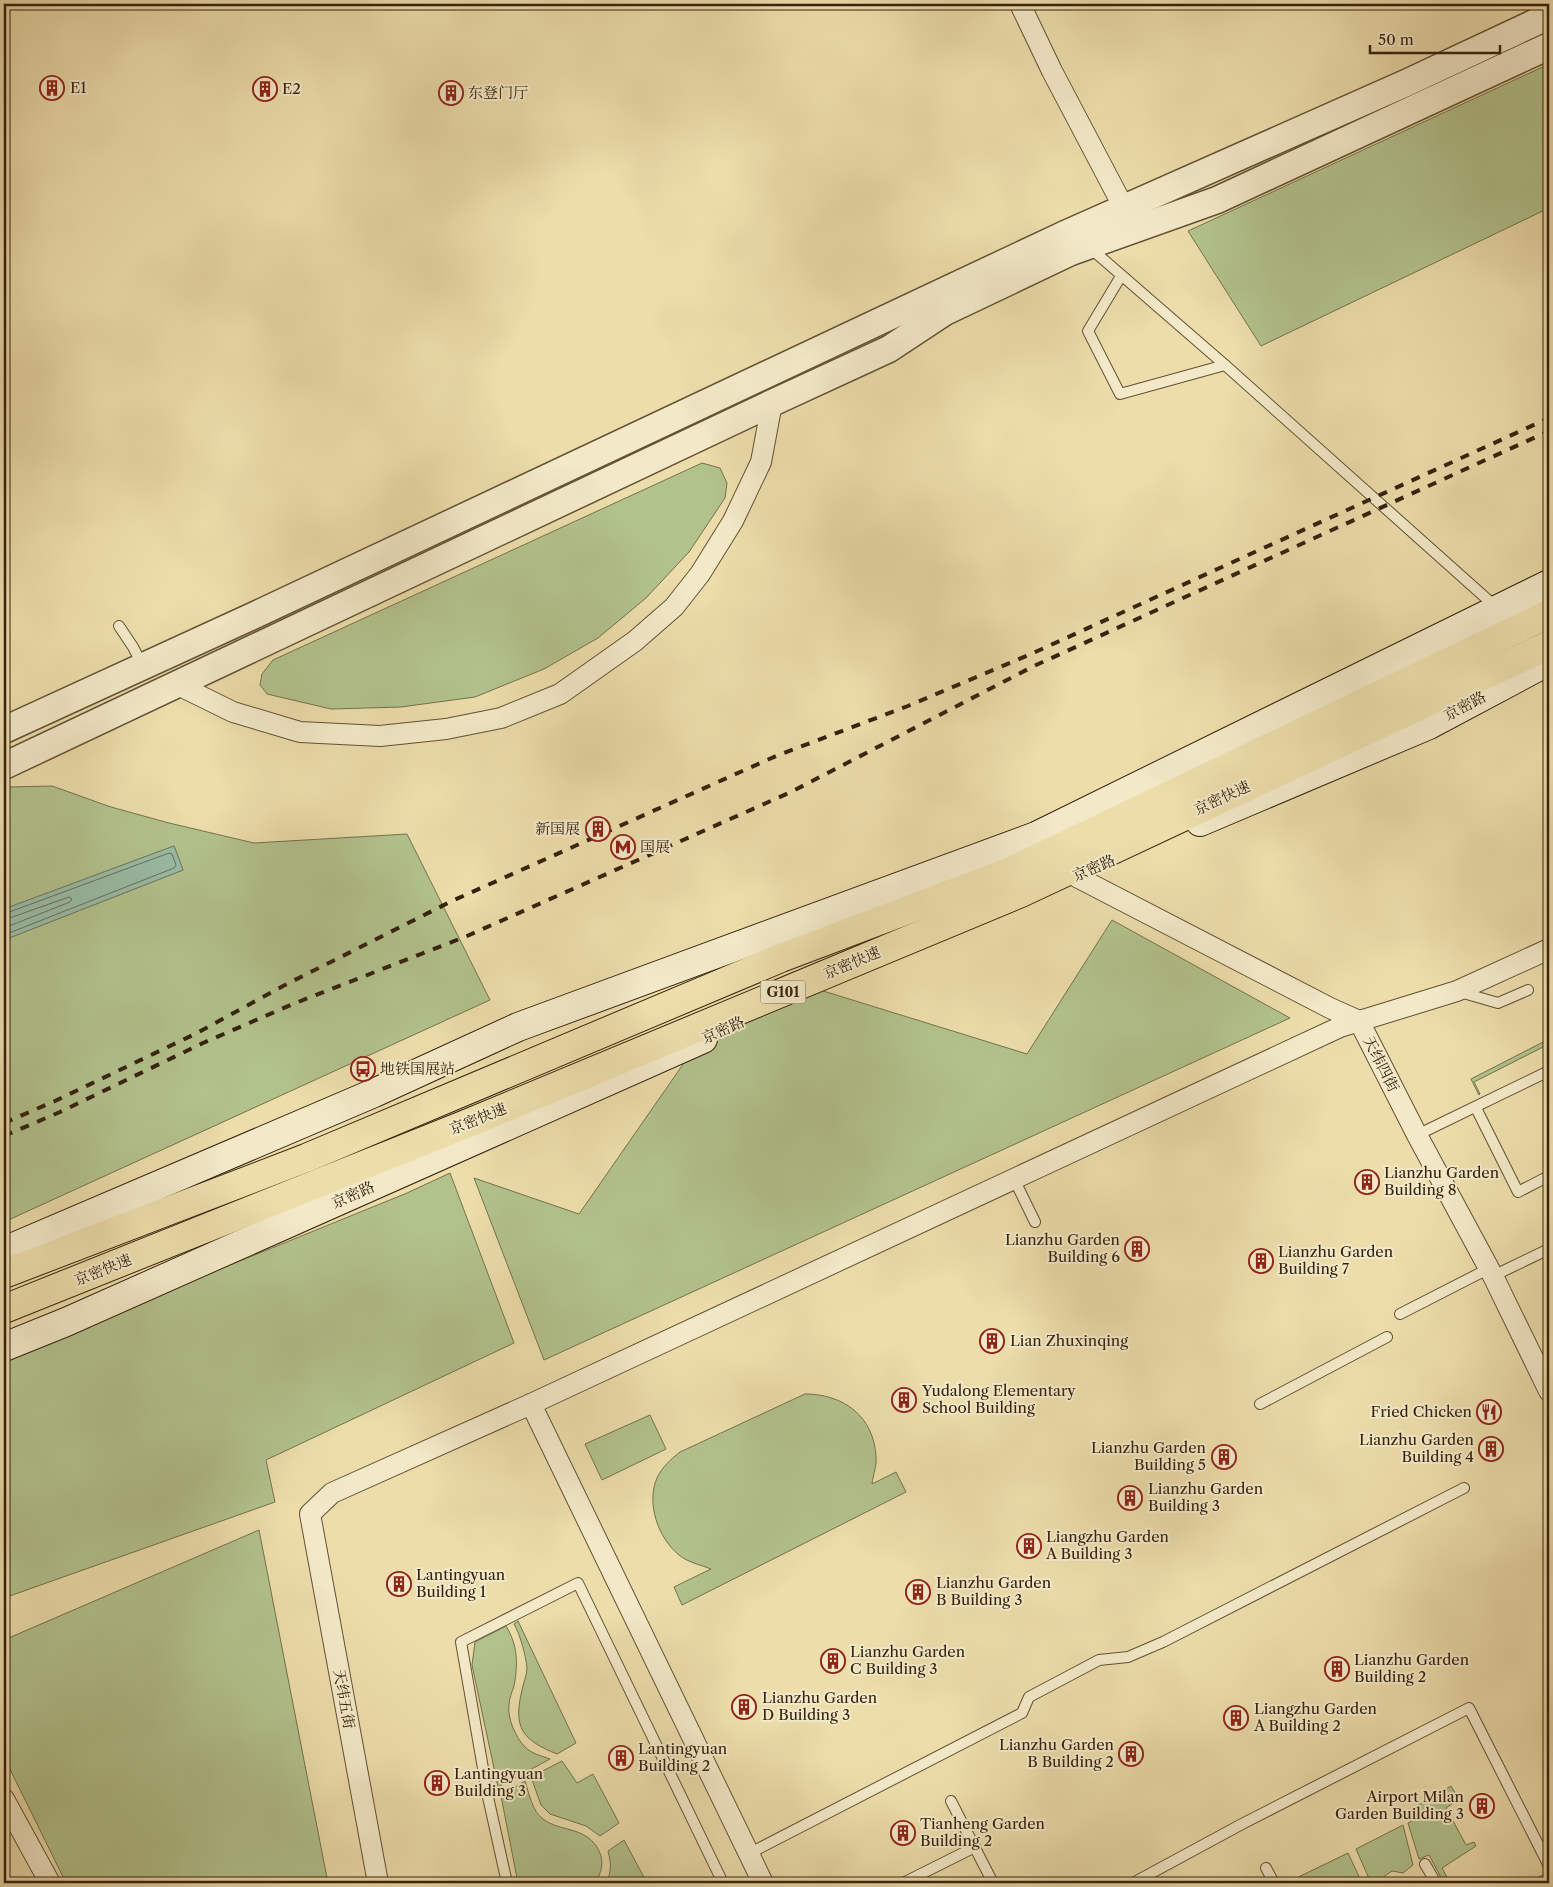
<svg xmlns="http://www.w3.org/2000/svg" width="1553" height="1887" font-family="'Libre Caslon Text','Noto Serif SC',serif">
	<style>
		.green { fill: #b2c28d; stroke: #74724d }
		.water { fill: #99bca6; stroke: #717e69 }
		.lines { fill: none; stroke-linecap: round; stroke-linejoin: round }
		.shore { stroke: #676f5a; stroke-width: 1 }
		.service-casing { stroke: #635134; stroke-width: 12 }
		.minor-casing { stroke: #635134; stroke-width: 22 }
		.tertiary-casing { stroke: #635134; stroke-width: 29 }
		.secondary-casing { stroke: #35220d; stroke-width: 30 }
		.trunk-casing { stroke: #35220d; stroke-width: 30 }
		.service { stroke: #f3e9c8; stroke-width: 10 }
		.minor { stroke: #f3e9c8; stroke-width: 20 }
		.tertiary { stroke: #f3e9c8; stroke-width: 26 }
		.secondary { stroke: #f3e9c8; stroke-width: 28 }
		.trunk { stroke: #ecddab; stroke-width: 28 }
		.rail { stroke: #35220d; stroke-width: 4; stroke-dasharray: 9 9; stroke-linecap: butt }
		.labels { text-anchor: middle; stroke-width: 4; stroke-linejoin: round; paint-order: stroke }
		.shield { fill: #f3e9c8; stroke: #6e5e45; stroke-width: 1 }
		.shield-label { font-size: 14px; font-weight: bold; fill: #35220d }
		.poi-label { font-size: 15px; fill: #35220d; stroke: #f3e9c8; text-anchor: start }
		.street-label { font-size: 15px; fill: #35220d; stroke: #f3e9c8 }
	</style>
	<rect width="100%" height="100%" fill="#ecddab"/>
	<filter id="stains"><feTurbulence type="fractalNoise" baseFrequency=".004" numOctaves="4"/><feColorMatrix values="0 0 0 0 .2 0 0 0 0 .09 0 0 0 0 .02 0 0 0 .5 -.17"/></filter>
	<radialGradient id="worn" r=".72"><stop offset=".6" stop-color="#630" stop-opacity="0"/><stop offset="1" stop-color="#630" stop-opacity=".3"/></radialGradient>
	<g class="green">
		<polygon points="1549,64 1549,208 1261,346 1188,231"/>
		<polygon points="702,463 720,468 727,483 725,498 689,552 646,598 598,638 544,669 475,697 401,707 331,709 267,694 260,685 262,674 273,660"/>
		<polygon points="52,786 111,807 169,823 254,843 407,834 490,1000 4,1222 4,940 183,870 174,846 4,909 4,789 8,787"/>
		<polygon points="1112,920 1290,1018 544,1360 474,1178 579,1214 718,1014 791,981 1027,1054"/>
		<polygon points="1549,1039 1549,1044 1474,1082 1480,1094 1479,1095 1471,1079"/>
		<polygon points="450,1173 514,1343 266,1460 275,1502 4,1598 4,1357 407,1193"/>
		<path d="M805 1394C843 1394 874 1416 876 1457 877 1465 873 1475 872 1484L896 1472 906 1492 682 1605 674 1587 711 1569C701 1565 687 1562 679 1555 658 1538 646 1503 657 1478 662 1467 671 1459 680 1452Z"/>
		<polygon points="650,1415 666,1449 602,1480 585,1444"/>
		<polygon points="259,1530 328,1883 66,1883 4,1757 4,1640"/>
		<path d="M518 1621 576 1743 557 1754C522 1740 513 1728 522 1690 523 1684 527 1675 527 1668 526 1656 520 1634 514 1624Z"/>
		<path d="M506 1626C518 1645 518 1665 514 1686 512 1692 509 1699 509 1705 507 1718 516 1738 525 1747 532 1754 542 1756 550 1759L498 1787 472 1665 475 1642Z"/>
		<polygon points="562,1761 577,1783 593,1774 619,1823 600,1836 586,1826 550,1814 541,1805 531,1777"/>
		<path d="M525 1781C529 1793 532 1811 543 1819 560 1832 583 1826 597 1847 605 1861 602 1869 596 1883H518L501 1796Z"/>
		<polygon points="1451,1786 1459,1799 1446,1808 1466,1845 1474,1842 1476,1846 1442,1868 1450,1883 1444,1883 1429,1855 1419,1859 1408,1823 1419,1817 1415,1807"/>
		<polygon points="1403,1825 1413,1865 1403,1873 1392,1871 1375,1883 1371,1883 1356,1849"/>
		<path d="M624 1840 647 1883H606C612 1871 611 1863 608 1851Z"/>
		<polygon points="1348,1853 1362,1883 1286,1883"/>
	</g>
	<polygon class="water" points="174,846 183,870 4,940 4,909"/>
	<g class="lines">
		<g class="shore">
			<polyline points="4,914 169,853 172,854 176,865 174,868 4,935"/>
			<polyline points="4,920 69,897 72,899 70,902 4,928"/>
		</g>
		<defs>
			<g id="service">
				<polyline points="1089,247 1225,365 1497,608"/>
				<polyline points="1121,276 1088,331 1120,394 1225,365"/>
				<polyline points="119,626 133,647 143,666"/>
				<polyline points="1460,992 1498,1003 1528,990"/>
				<polyline points="1476,1108 1518,1192 1549,1176"/>
				<polyline points="1417,1135 1549,1071"/>
				<polyline points="1014,1179 1035,1222"/>
				<polyline points="1493,1276 1549,1249"/>
				<polyline points="1400,1314 1488,1269"/>
				<polyline points="1260,1404 1387,1337"/>
				<polyline points="951,1801 993,1883"/>
				<polyline points="748,1854 1022,1713 1029,1697 1099,1660 1128,1657 1163,1642 1464,1488"/>
				<polyline points="1425,1864 1436,1883"/>
				<polyline points="1266,1868 1274,1883"/>
				<polyline points="507,1883 488,1797 461,1642 578,1583 723,1883"/>
				<polyline points="903,1883 975,1847"/>
				<polyline points="1133,1883 1242,1824 1469,1708 1549,1866"/>
				<polyline points="1539,1883 1549,1878"/>
			</g>
			<g id="minor">
				<polyline points="1020,4 1052,71 1124,208"/>
				<polyline points="176,684 233,712 300,732 380,736 446,729 501,718 560,694 635,641 674,607 700,574 733,521 761,462 772,403"/>
				<polyline points="1075,876 1330,1008 1359,1021 1417,1135 1493,1276 1549,1391"/>
				<polyline points="531,1404 763,1883"/>
				<polyline points="4,1799 50,1883"/>
				<polyline points="378,1883 310,1514 332,1493 531,1404 1340,1027 1457,991 1549,949"/>
			</g>
			<g id="tertiary">
				<polyline points="4,730 255,615 1063,235 1406,83 1549,16"/>
				<polyline points="4,766 772,403 889,349 945,312 1071,252 1217,200 1549,46"/>
			</g>
			<g id="secondary">
				<polyline points="1200,822 1429,725 1549,661"/>
				<polyline points="4,1251 374,1093 518,1027 1036,836 1549,584"/>
				<polyline points="4,1347 66,1322 703,1039"/>
			</g>
			<g id="trunk">
				<polyline points="4,1274 306,1158 781,958 1011,871 1549,614"/>
				<polyline points="4,1309 466,1124 1021,893 1549,645"/>
			</g>
		</defs>
		<use href="#service" class="service-casing"/>
		<use href="#minor" class="minor-casing"/>
		<use href="#tertiary" class="tertiary-casing"/>
		<use href="#secondary" class="secondary-casing"/>
		<use href="#trunk" class="trunk-casing"/>
		<use href="#service" class="service"/>
		<use href="#minor" class="minor"/>
		<use href="#tertiary" class="tertiary"/>
		<use href="#secondary" class="secondary"/>
		<use href="#trunk" class="trunk"/>
		<g class="rail">
			<polyline points="4,1123 55,1101 197,1033 283,986 452,901 776,756 908,706 1031,654 1549,418"/>
			<polyline points="4,1136 60,1112 203,1043 293,1004 467,936 791,792 1034,666 1549,431"/>
		</g>
	</g>
	<defs>
		<symbol id="building-ring" viewBox="-11 -11 22 22"><circle r="9.5" fill="#f3e9c8" stroke="#8f2418" stroke-width="1.5"/><path d="M-4-6H4V6H1V3H-1V6H-4ZM-2.5-4.3h1.7v1.8h-1.7ZM.8-4.3h1.7v1.8H.8ZM-2.5-1h1.7V.8h-1.7ZM.8-1h1.7V.8H.8Z" fill="#8f2418"/></symbol>
		<symbol id="metro-ring" viewBox="-11 -11 22 22"><circle r="9.5" fill="#f3e9c8" stroke="#8f2418" stroke-width="1.5"/><path d="M-5.5 5V-5H-3L0 0L3-5H5.5V5H3V-.5L0 4L-3-.5V5Z" fill="#8f2418"/></symbol>
		<symbol id="bus-ring" viewBox="-11 -11 22 22"><circle r="9.5" fill="#f3e9c8" stroke="#8f2418" stroke-width="1.5"/><path d="M-5-6H5V4H4V6H2V4H-2V6H-4V4H-5ZM-3.5-4V0h7V-4ZM-3.5 1.2v1.5H-2V1.2ZM2 1.2v1.5H3.5V1.2Z" fill="#8f2418"/></symbol>
		<symbol id="restaurant-ring" viewBox="-11 -11 22 22"><circle r="9.5" fill="#f3e9c8" stroke="#8f2418" stroke-width="1.5"/><path d="M-5-6h1v4h1v-4h1v4h1v-4h1v5L-1.5 .5V6h-2V.5L-5-1ZM5-6V6H3V1.5H1.5Q1.5-4 5-6Z" fill="#8f2418"/></symbol>
	</defs>
	<g fill-rule="evenodd">
		<use href="#building-ring" x="38" y="74" width="28" height="28"/>
		<use href="#building-ring" x="251" y="75" width="28" height="28"/>
		<use href="#building-ring" x="437" y="79" width="28" height="28"/>
		<use href="#building-ring" x="584" y="815" width="28" height="28"/>
		<use href="#metro-ring" x="609" y="833" width="28" height="28"/>
		<use href="#bus-ring" x="349" y="1055" width="28" height="28"/>
		<use href="#building-ring" x="1353" y="1168" width="28" height="28"/>
		<use href="#building-ring" x="1123" y="1235" width="28" height="28"/>
		<use href="#building-ring" x="1247" y="1247" width="28" height="28"/>
		<use href="#building-ring" x="978" y="1327" width="28" height="28"/>
		<use href="#building-ring" x="890" y="1386" width="28" height="28"/>
		<use href="#restaurant-ring" x="1475" y="1398" width="28" height="28"/>
		<use href="#building-ring" x="1477" y="1435" width="28" height="28"/>
		<use href="#building-ring" x="1210" y="1443" width="28" height="28"/>
		<use href="#building-ring" x="1116" y="1484" width="28" height="28"/>
		<use href="#building-ring" x="1015" y="1532" width="28" height="28"/>
		<use href="#building-ring" x="385" y="1570" width="28" height="28"/>
		<use href="#building-ring" x="904" y="1578" width="28" height="28"/>
		<use href="#building-ring" x="819" y="1647" width="28" height="28"/>
		<use href="#building-ring" x="1323" y="1655" width="28" height="28"/>
		<use href="#building-ring" x="730" y="1693" width="28" height="28"/>
		<use href="#building-ring" x="1222" y="1704" width="28" height="28"/>
		<use href="#building-ring" x="1117" y="1740" width="28" height="28"/>
		<use href="#building-ring" x="607" y="1744" width="28" height="28"/>
		<use href="#building-ring" x="423" y="1769" width="28" height="28"/>
		<use href="#building-ring" x="1468" y="1792" width="28" height="28"/>
		<use href="#building-ring" x="889" y="1819" width="28" height="28"/>
	</g>
	<g class="labels">
		<rect class="shield" x="760.5" y="980.5" width="45" height="23" rx="4"/>
		<g class="shield-label">
			<text x="783" y="997">G101</text>
		</g>
		<g class="poi-label">
			<text x="70" y="93">E1</text>
			<text x="282" y="94">E2</text>
			<text x="468" y="98">东登门厅</text>
			<text x="580" y="834" text-anchor="end">新国展</text>
			<text x="640" y="852">国展</text>
			<text x="380" y="1074">地铁国展站</text>
			<text x="1384" y="1178">Lianzhu Garden<tspan x="1384" dy="17">Building 8</tspan></text>
			<text x="1120" y="1245" text-anchor="end">Lianzhu Garden<tspan x="1120" dy="17">Building 6</tspan></text>
			<text x="1278" y="1257">Lianzhu Garden<tspan x="1278" dy="17">Building 7</tspan></text>
			<text x="1010" y="1346">Lian Zhuxinqing</text>
			<text x="922" y="1396">Yudalong Elementary<tspan x="922" dy="17">School Building</tspan></text>
			<text x="1472" y="1417" text-anchor="end">Fried Chicken</text>
			<text x="1474" y="1445" text-anchor="end">Lianzhu Garden<tspan x="1474" dy="17">Building 4</tspan></text>
			<text x="1206" y="1453" text-anchor="end">Lianzhu Garden<tspan x="1206" dy="17">Building 5</tspan></text>
			<text x="1148" y="1494">Lianzhu Garden<tspan x="1148" dy="17">Building 3</tspan></text>
			<text x="1046" y="1542">Liangzhu Garden<tspan x="1046" dy="17">A Building 3</tspan></text>
			<text x="416" y="1580">Lantingyuan<tspan x="416" dy="17">Building 1</tspan></text>
			<text x="936" y="1588">Lianzhu Garden<tspan x="936" dy="17">B Building 3</tspan></text>
			<text x="850" y="1657">Lianzhu Garden<tspan x="850" dy="17">C Building 3</tspan></text>
			<text x="1354" y="1665">Lianzhu Garden<tspan x="1354" dy="17">Building 2</tspan></text>
			<text x="762" y="1703">Lianzhu Garden<tspan x="762" dy="17">D Building 3</tspan></text>
			<text x="1254" y="1714">Liangzhu Garden<tspan x="1254" dy="17">A Building 2</tspan></text>
			<text x="1114" y="1750" text-anchor="end">Lianzhu Garden<tspan x="1114" dy="17">B Building 2</tspan></text>
			<text x="638" y="1754">Lantingyuan<tspan x="638" dy="17">Building 2</tspan></text>
			<text x="454" y="1779">Lantingyuan<tspan x="454" dy="17">Building 3</tspan></text>
			<text x="1464" y="1802" text-anchor="end">Airport Milan<tspan x="1464" dy="17">Garden Building 3</tspan></text>
			<text x="920" y="1829">Tianheng Garden<tspan x="920" dy="17">Building 2</tspan></text>
		</g>
		<g class="street-label">
			<text transform="translate(1465 706) rotate(-28)" y="5">京密路</text>
			<text transform="translate(1222 798) rotate(-25)" y="5">京密快速</text>
			<text transform="translate(1094 868) rotate(-23)" y="5">京密路</text>
			<text transform="translate(852 963) rotate(-23)" y="5">京密快速</text>
			<text transform="translate(723 1030) rotate(-24)" y="5">京密路</text>
			<text transform="translate(1381 1064) rotate(63)" y="5">天纬四街</text>
			<text transform="translate(478 1119) rotate(-22)" y="5">京密快速</text>
			<text transform="translate(353 1195) rotate(-24)" y="5">京密路</text>
			<text transform="translate(103 1270) rotate(-22)" y="5">京密快速</text>
			<text transform="translate(344 1699) rotate(80)" y="5">天纬五街</text>
		</g>
	</g>
	<rect width="1553" height="1887" fill="none" stroke="#ecddab" stroke-width="20"/>
	<rect x="5" y="5" width="1543" height="1877" fill="none" stroke="#35220d" stroke-width="2.5"/>
	<rect x="10" y="10" width="1533" height="1867" fill="none" stroke="#35220d"/>
	<path d="M1370 45v8h130v-8" fill="none" stroke="#35220d" stroke-width="2.5"/>
	<text x="1378" y="45" font-size="15" fill="#35220d" stroke="#f3e9c8" stroke-width="4" paint-order="stroke">50 m</text>
	<rect width="100%" height="100%" filter="url(#stains)"/>
	<rect width="100%" height="100%" fill="url(#worn)"/>
</svg>
